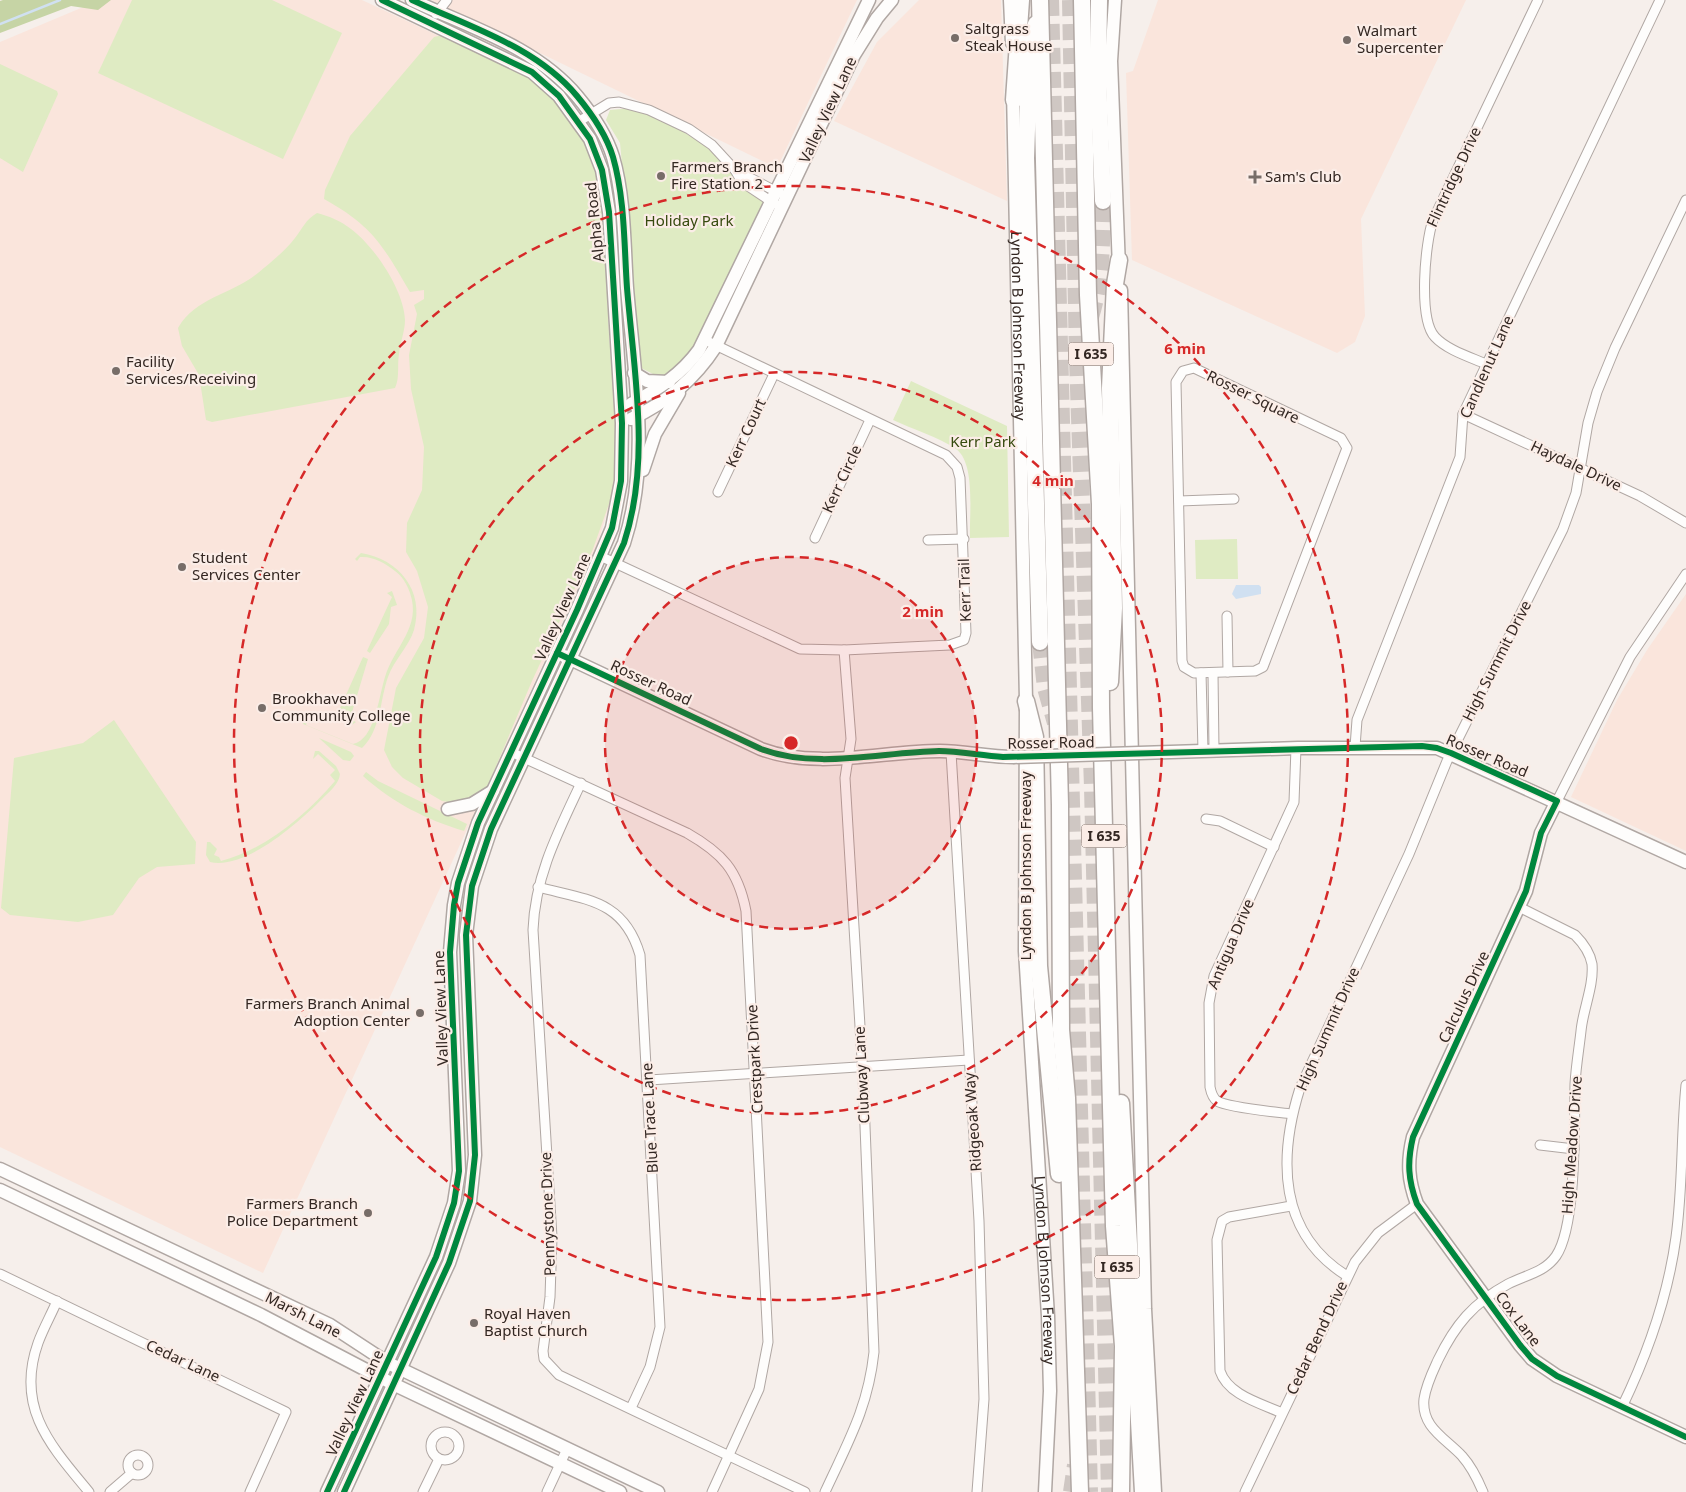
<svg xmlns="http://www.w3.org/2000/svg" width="1686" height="1492" font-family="'Noto Sans',sans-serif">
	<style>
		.built { fill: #fae5dc }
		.green { fill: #dfebc3 }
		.forest { fill: #c6d4a5 }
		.water { fill: #d0e0f1 }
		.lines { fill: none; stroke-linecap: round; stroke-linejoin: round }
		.stream { stroke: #d0e0f1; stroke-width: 2.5 }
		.highway-tunnel { stroke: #cfc7c3; stroke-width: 16; stroke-dasharray: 16 8; stroke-linecap: butt }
		.street-casing { stroke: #b0a7a3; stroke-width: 11 }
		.secondary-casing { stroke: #b0a7a3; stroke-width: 15 }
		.highway-casing { stroke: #b0a7a3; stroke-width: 19 }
		.street { stroke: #fefdfc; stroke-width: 9 }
		.secondary { stroke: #fefdfc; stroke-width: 12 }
		.highway { stroke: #fefdfc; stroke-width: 16 }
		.secondary-bridge-casing { stroke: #b0a7a3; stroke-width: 15; stroke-linecap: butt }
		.secondary-bridge { stroke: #fefdfc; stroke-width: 12 }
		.cycleway-casing { stroke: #fbede7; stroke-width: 9 }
		.cycleway { stroke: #00873e; stroke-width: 6 }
		.ring { fill: none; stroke: #d62828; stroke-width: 2.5; stroke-dasharray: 9 6 }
		.poi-dot { fill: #776d68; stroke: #fbede7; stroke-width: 2 }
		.labels { text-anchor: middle; stroke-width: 4.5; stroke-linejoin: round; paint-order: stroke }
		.shield { fill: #fbede7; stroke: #6f625d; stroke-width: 1 }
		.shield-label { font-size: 14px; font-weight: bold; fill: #332722 }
		.poi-label { font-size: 15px; fill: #332722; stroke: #fbede7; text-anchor: start }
		.street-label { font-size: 15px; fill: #332722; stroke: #fbede7 }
		.park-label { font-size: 15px; fill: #364a0e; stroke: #fbede7 }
		.centre { fill: #d62828; stroke: #fbede7; stroke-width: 2.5 }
		.ring-label { font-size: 15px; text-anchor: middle; font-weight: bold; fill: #d62828; stroke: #fbede7; stroke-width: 4.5; stroke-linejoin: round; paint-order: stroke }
	</style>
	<rect width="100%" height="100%" fill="#f6efeb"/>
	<g class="built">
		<polygon points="100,0 362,0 520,74 617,466 609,506 596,549 263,1273 0,1147 0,42"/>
		<polygon points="431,0 857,0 777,168"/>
		<polygon points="919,0 1001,0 1007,201 834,121 877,42"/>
		<polygon points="1158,0 1466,0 1361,219 1365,316 1355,342 1337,353 1132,260 1126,73 1133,71"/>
		<polygon points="1686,594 1686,851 1571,797 1617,700 1647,650"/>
	</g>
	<g class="green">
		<polygon points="132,0 272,0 342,33 283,159 98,73"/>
		<path d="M443 35 517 69 561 104 585 143 602 188 609 335 617 423 616 484 593 549 532 681 486 790 467 805 442 801 403 778 392 767 384 750 396 688 424 638 428 607 417 571 406 552 407 523 422 490 424 447 411 389 409 355 417 314 414 305 424 299V290L410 292C383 246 373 226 324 199L325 190 350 136 434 37Z"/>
		<polygon points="0,64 57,91 58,94 23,172 0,158"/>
		<polygon points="632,108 672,125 713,150 740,186 766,203 696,348 681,366 661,378 641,368 620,143 606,120 610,110"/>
		<path d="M317 213C329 216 341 221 351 229 374 246 404 290 405 320 405 331 400 343 399 354 397 365 400 378 395 388L212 422 206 420 199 375 182 346 178 328C196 297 231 295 258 273 270 263 285 251 295 238 303 228 305 220 317 213Z"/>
		<path d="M911 381 1007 426 1009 537 970 538C969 516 976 463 956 449 939 437 912 429 893 420Z"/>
		<polygon points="1237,539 1238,579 1196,579 1195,540"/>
		<path d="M361 553C399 559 425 591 414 630 409 646 394 660 388 677 380 699 381 730 362 748L303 724 302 721 306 718 308 719 306 725 353 744C375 740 379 695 385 677 394 647 422 627 410 593 407 584 402 576 395 571 385 563 373 556 360 557L357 561 355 559Z"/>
		<polygon points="392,591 397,605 391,607 389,624 370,653 367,651 392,597 387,593"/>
		<polygon points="363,657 368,659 350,719 356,722 350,726 330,715 331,713 337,715"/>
		<polygon points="114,720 196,842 195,864 157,867 139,878 113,915 78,922 10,915 1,908 14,758 83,743"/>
		<polygon points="319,738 351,752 354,756 350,761 343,760"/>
		<path d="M315 751H319L336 766 340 774C339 784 329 792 322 799 299 822 246 870 210 862L206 855 207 842H210L217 849 214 855 219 857 221 861C266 849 305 816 335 781L330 775 335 770 318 754 313 759Z"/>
		<path d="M366 772 378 781 467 824 464 831C425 819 393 803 363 776Z"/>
	</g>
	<polygon class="forest" points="3,0 111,0 98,10 71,6 0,33 0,1"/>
	<polygon class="water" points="1236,585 1259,585 1261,587 1261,594 1236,599 1232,594"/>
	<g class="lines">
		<polyline class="stream" points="0,24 60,0"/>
		<g class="highway-tunnel">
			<polyline points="1051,0 1090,1492"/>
			<polyline points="1070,0 1077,360 1092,787 1109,1492"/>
			<path d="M1091 317C1103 280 1102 240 1103 201"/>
			<polyline points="1040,642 1045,688 1055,723"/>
			<polyline points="1071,1492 1075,1465"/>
		</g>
		<defs>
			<g id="street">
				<polyline points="436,14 447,0"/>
				<polyline points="578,122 609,103 619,102 649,110 689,129 712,145 735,170 742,182 775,204"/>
				<polyline points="735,170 779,193"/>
				<path d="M1486 364C1470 357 1447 350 1435 337 1418 319 1425 243 1433 220L1538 0"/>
				<polygon points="1194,368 1341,438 1347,448 1263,667 1255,671 1194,673 1184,667 1182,661 1176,382 1183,371"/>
				<polyline points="1463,414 1640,496 1686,523"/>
				<polyline points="718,492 774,374"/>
				<polyline points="1179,501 1234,499"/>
				<polyline points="815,538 870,420"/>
				<polyline points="928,540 964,539"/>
				<polyline points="600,556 800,649 844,650 950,645 964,640 966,633 960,478 957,467 946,455 705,340"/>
				<polyline points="1227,616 1228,672"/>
				<polyline points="1201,673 1203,751"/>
				<polyline points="1213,673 1214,750"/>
				<polyline points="1355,747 1357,720 1460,457 1463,414 1660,0"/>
				<path d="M511 752 687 833C722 853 738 870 746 911L768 1342 759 1389 712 1492"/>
				<polyline points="951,752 979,1221 984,1399 977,1492"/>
				<path d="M581 783C558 832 535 876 533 930L552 1237 550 1297 543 1351 544 1359 559 1375 805 1492"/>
				<polyline points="1557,801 1630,657 1686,574"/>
				<polyline points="1206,819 1220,821 1274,847"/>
				<path d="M538 887C587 900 624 900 640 955L660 1327 650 1367 631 1408"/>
				<polyline points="649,1080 969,1060"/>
				<path d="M1292 1114C1277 1112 1229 1108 1217 1101 1213 1098 1211 1092 1210 1087L1209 1003 1214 976 1294 802 1296 748"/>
				<polyline points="1540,1145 1574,1149"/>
				<polyline points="0,1274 286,1412 250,1492"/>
				<path d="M1347 1276C1278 1233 1278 1158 1300 1088L1409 854 1447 761 1563 529 1576 493 1588 423 1597 392 1615 348 1686 200"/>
				<path d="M57 1301C51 1315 43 1329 38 1343 15 1408 51 1446 89 1492"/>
				<path d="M1622 1407C1648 1353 1668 1296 1676 1237 1683 1186 1681 1135 1686 1085"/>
				<path d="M1282 1413C1260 1403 1228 1395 1220 1371L1217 1240 1222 1221 1229 1217 1291 1206"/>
				<circle cx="445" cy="1446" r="14"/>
				<circle cx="138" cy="1465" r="10"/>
				<polyline points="110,1492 132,1473"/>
				<polyline points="423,1492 439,1459"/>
				<polyline points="547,1492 567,1449"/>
				<path d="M825 1492C848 1442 868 1408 874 1352L863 1076 845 778 851 739 844 650"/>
				<polyline points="1245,1492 1355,1262 1378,1233 1417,1204"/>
				<path d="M1483 1492C1478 1480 1471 1466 1462 1456 1445 1438 1421 1427 1424 1399 1426 1385 1432 1373 1438 1360 1455 1325 1473 1303 1508 1284 1525 1275 1544 1273 1556 1256 1577 1225 1574 1123 1575 1084 1576 1066 1579 1049 1581 1031 1583 1009 1594 986 1592 964 1590 953 1583 943 1575 935L1519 907"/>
			</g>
			<g id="secondary">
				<polyline points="1010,0 1012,43"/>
				<polyline points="1115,0 1111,61 1119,268"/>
				<path id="s1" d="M1013 91 1026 701 1025 951 1048 1316 1050 1391 1045 1492"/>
				<polyline points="1121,290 1145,1309 1155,1492"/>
				<polyline points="634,373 647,381 669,382"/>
				<path d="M631 404C658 389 681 375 699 350L869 0"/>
				<path d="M631 419C667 402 694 380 716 346L854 55 877 18 892 0"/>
				<polyline points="643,470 655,434 679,393"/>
				<path d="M564 656 761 749C817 770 882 751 940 751 964 751 988 757 1013 757"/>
				<polyline points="1139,753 1298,748 1437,748 1686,862"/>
				<path d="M1557 801 1541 833 1526 891 1413 1137C1407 1162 1408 1180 1417 1204L1520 1345 1532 1359 1557 1376 1686 1437"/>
				<polyline points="448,809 472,804 493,791"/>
				<polyline points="0,1169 330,1325 388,1363 658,1492"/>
				<polyline points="0,1190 261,1315 393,1384 620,1492"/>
				<polyline points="327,1492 436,1257 454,1203 459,1171 450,952 454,905 458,883 478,823 577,610 612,528 621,481 622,423 609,212 602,170 590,139 559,96 532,72 382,0"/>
				<path d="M344 1492 449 1263 470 1201 475 1155 466 935 472 886 491 829 624 543C651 461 634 372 627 288 624 245 625 199 613 157 606 134 592 114 577 96 535 46 469 27 412 0"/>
			</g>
			<g id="highway">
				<polyline points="1040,0 1060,805 1061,1030 1067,1098 1080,1492"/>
				<polyline points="1082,0 1088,295 1100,504 1101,708 1114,1226 1123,1346 1121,1492"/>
				<polyline points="1099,0 1098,78 1103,201"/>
				<polyline points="1036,24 1030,44 1026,158 1040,642"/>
				<polyline points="1014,100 1021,0"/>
				<polyline points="1110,682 1114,608 1110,388 1115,284 1119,260"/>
				<polyline points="1026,701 1035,737 1039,966 1059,1174"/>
				<polyline points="1121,1103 1143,1492"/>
			</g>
		</defs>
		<use href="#street" class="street-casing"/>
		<use href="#secondary" class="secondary-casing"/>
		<use href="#highway" class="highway-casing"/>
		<use href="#street" class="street"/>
		<use href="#secondary" class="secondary"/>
		<use href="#highway" class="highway"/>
		<defs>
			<polyline id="secondary-bridge" points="1013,757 1139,753"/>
		</defs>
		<use href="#secondary-bridge" class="secondary-bridge-casing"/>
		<use href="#secondary-bridge" class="secondary-bridge"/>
		<defs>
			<g id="cycleway">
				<path d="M557 653 761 749C817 770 881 752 939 751 960 751 982 756 1003 757L1422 746 1437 748 1451 753 1557 801 1541 833 1526 891 1413 1137C1407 1162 1408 1180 1417 1204L1520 1345 1532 1359 1557 1376 1686 1437"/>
				<polyline points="327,1492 436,1257 454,1203 459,1171 450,952 454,905 458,883 478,823 577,610 612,528 621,481 622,423 609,212 602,170 590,139 559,96 532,72 382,0"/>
				<path d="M344 1492 449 1263 470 1201 475 1155 466 935 472 886 491 829 624 543C651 461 634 372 627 288 624 245 625 199 613 157 606 134 592 114 577 96 535 46 469 27 412 0"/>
			</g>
		</defs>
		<use href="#cycleway" class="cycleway-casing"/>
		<use href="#cycleway" class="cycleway"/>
	</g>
	<circle cx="791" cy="743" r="186" fill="#d62828" fill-opacity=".12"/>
	<g class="ring">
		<circle cx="791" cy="743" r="186"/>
		<circle cx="791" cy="743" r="371"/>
		<circle cx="791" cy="743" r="557"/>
	</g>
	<g class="poi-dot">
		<circle cx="955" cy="38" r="5"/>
		<circle cx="1347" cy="40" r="5"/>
		<circle cx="661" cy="176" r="5"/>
		<path d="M1252.5 169.5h5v5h5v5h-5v5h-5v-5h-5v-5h5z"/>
		<circle cx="116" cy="371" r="5"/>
		<circle cx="182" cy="567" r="5"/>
		<circle cx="262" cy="708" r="5"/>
		<circle cx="420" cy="1013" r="5"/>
		<circle cx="368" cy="1213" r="5"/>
		<circle cx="474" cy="1323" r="5"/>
	</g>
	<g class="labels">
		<g class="shield">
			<rect x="1068.5" y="342.5" width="45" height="23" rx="4"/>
			<rect x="1081.5" y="824.5" width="45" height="23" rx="4"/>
			<rect x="1094.5" y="1255.5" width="45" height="23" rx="4"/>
		</g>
		<g class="shield-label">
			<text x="1091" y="359">I 635</text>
			<text x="1104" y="841">I 635</text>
			<text x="1117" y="1272">I 635</text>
		</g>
		<g class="poi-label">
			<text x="965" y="34">Saltgrass<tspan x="965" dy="17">Steak House</tspan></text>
			<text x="1357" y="36">Walmart<tspan x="1357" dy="17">Supercenter</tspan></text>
			<text x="671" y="172">Farmers Branch<tspan x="671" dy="17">Fire Station 2</tspan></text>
			<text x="1265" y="182">Sam's Club</text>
			<text x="126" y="367">Facility<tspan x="126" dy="17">Services/Receiving</tspan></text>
			<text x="192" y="563">Student<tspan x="192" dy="17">Services Center</tspan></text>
			<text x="272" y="704">Brookhaven<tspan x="272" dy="17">Community College</tspan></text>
			<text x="410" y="1009" text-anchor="end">Farmers Branch Animal<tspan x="410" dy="17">Adoption Center</tspan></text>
			<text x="358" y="1209" text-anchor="end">Farmers Branch<tspan x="358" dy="17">Police Department</tspan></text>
			<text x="484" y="1319">Royal Haven<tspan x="484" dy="17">Baptist Church</tspan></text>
		</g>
		<g class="street-label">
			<text transform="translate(828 110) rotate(-65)" y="5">Valley View Lane</text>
			<text transform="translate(1454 177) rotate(-65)" y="5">Flintridge Drive</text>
			<text transform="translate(595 222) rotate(-96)" y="5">Alpha Road</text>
			<text dy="5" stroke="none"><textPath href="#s1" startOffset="235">Lyndon B Johnson Freeway</textPath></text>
			<text transform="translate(1487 367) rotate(-66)" y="5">Candlenut Lane</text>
			<text transform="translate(1253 397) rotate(26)" y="5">Rosser Square</text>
			<text transform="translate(746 433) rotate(-65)" y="5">Kerr Court</text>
			<text transform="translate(1576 466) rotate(25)" y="5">Haydale Drive</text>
			<text transform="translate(842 479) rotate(-65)" y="5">Kerr Circle</text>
			<text transform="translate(965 590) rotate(-92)" y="5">Kerr Trail</text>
			<text transform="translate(563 607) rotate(-66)" y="5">Valley View Lane</text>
			<text transform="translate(1497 661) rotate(-63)" y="5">High Summit Drive</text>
			<text transform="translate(651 683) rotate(25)" y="5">Rosser Road</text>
			<text transform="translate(1051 743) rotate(-1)" y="5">Rosser Road</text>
			<text transform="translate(1487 756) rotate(23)" y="5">Rosser Road</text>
			<text transform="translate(1026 866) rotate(-90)" y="5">Lyndon B Johnson Freeway</text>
			<text transform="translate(1231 944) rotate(-67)" y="5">Antigua Drive</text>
			<text transform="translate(1464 997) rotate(-65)" y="5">Calculus Drive</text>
			<text transform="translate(441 1008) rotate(-92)" y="5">Valley View Lane</text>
			<text transform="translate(1328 1029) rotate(-66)" y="5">High Summit Drive</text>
			<text transform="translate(755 1059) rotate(-93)" y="5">Crestpark Drive</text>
			<text transform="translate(862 1075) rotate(-93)" y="5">Clubway Lane</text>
			<text transform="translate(650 1118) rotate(-93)" y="5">Blue Trace Lane</text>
			<text transform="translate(973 1122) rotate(-94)" y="5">Ridgeoak Way</text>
			<text transform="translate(1572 1145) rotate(-86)" y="5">High Meadow Drive</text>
			<text transform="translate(548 1214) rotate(-92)" y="5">Pennystone Drive</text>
			<text dy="5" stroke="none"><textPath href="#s1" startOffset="1180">Lyndon B Johnson Freeway</textPath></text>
			<text transform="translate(303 1315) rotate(27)" y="5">Marsh Lane</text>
			<text transform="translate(1518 1319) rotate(53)" y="5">Cox Lane</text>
			<text transform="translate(1317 1338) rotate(-65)" y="5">Cedar Bend Drive</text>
			<text transform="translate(183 1361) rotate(25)" y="5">Cedar Lane</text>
			<text transform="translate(355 1403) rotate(-65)" y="5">Valley View Lane</text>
		</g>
		<g class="park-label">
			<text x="689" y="226">Holiday Park</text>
			<text x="983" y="447">Kerr Park</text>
		</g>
	</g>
	<circle cx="791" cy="743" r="8" class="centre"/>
	<g class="ring-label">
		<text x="1185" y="354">6 min</text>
		<text x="1053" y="486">4 min</text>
		<text x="923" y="617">2 min</text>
	</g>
</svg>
